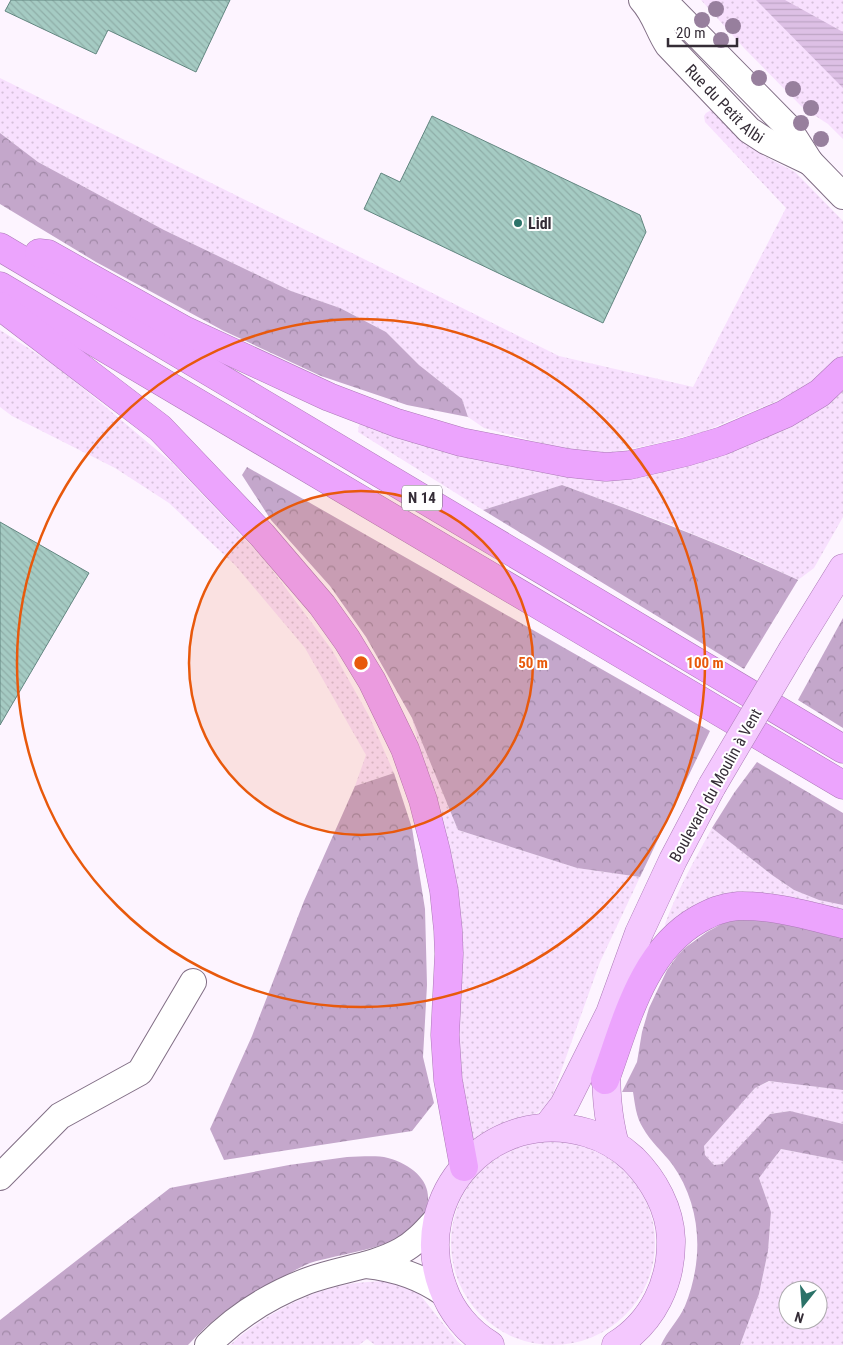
<svg xmlns="http://www.w3.org/2000/svg" width="843" height="1345" font-family="'Roboto Condensed',sans-serif">
	<style>
		.grass { fill: url(#grass-dots); fill-rule: evenodd }
		.forest { fill: url(#forest-crowns) }
		.water { fill: url(#water-rules) }
		.building { fill: url(#building-back-hatch); stroke: #628680 }
		.lines { fill: none; stroke-linecap: round; stroke-linejoin: round }
		.minor-casing { stroke: #816e85; stroke-width: 28 }
		.major-casing { stroke: #ac7ab7; stroke-width: 29 }
		.highway-casing { stroke: #ac7ab7; stroke-width: 29 }
		.minor { stroke: #fff; stroke-width: 26 }
		.major { stroke: #f4c8fe; stroke-width: 28 }
		.highway { stroke: #eca4fd; stroke-width: 28 }
		.major-bridge-casing { stroke: #ac7ab7; stroke-width: 29; stroke-linecap: butt }
		.major-bridge { stroke: #f4c8fe; stroke-width: 28 }
		.tree { fill: #977f9d }
		.ring { fill: none; stroke: #e8590c; stroke-width: 2.5 }
		.poi-dot { fill: #2b7268; stroke: #fff; stroke-width: 2 }
		.labels { text-anchor: middle; stroke-width: 4; stroke-linejoin: round; paint-order: stroke }
		.shield { fill: #fff; stroke: #716b72; stroke-width: 1 }
		.shield-label { font-size: 15px; font-weight: bold; fill: #342c36 }
		.street-label { font-size: 16px; fill: #342c36; stroke: #fff }
		.poi-label { font-size: 16px; font-weight: bold; fill: #342c36; stroke: #fff; text-anchor: start }
		.centre { fill: #e8590c; stroke: #fff; stroke-width: 2.5 }
		.ring-label { font-size: 15px; text-anchor: middle; font-weight: bold; fill: #e8590c; stroke: #fff; stroke-width: 4; stroke-linejoin: round; paint-order: stroke }
	</style>
	<defs>
		<pattern id="grass-dots" width="8" height="8" patternUnits="userSpaceOnUse" patternTransform="scale(1.25)"><rect width="8" height="8" fill="#f8e0fe"/><path d="M2 2h.1M6 6h.1" fill="none" stroke="#d5c0da" stroke-width="1.8" stroke-linecap="round"/></pattern>
		<pattern id="forest-crowns" width="20" height="18" patternUnits="userSpaceOnUse" patternTransform="scale(1.25)"><rect width="20" height="18" fill="#c4a7cb"/><path d="M2 6a3 3 0 1 1 6 0M12 15a3 3 0 1 1 6 0" fill="none" stroke="#a088a6"/></pattern>
		<pattern id="water-rules" width="6" height="5" patternUnits="userSpaceOnUse" patternTransform="scale(1.25)"><rect width="6" height="5" fill="#ddc0e5"/><path d="M0 2.5h6" fill="none" stroke="#bea5c5"/></pattern>
		<pattern id="building-back-hatch" width="6" height="6" patternUnits="userSpaceOnUse" patternTransform="scale(1.25)"><rect width="6" height="6" fill="#a5cbc3"/><path d="M-1 5l2 2M0 0l6 6M5-1l2 2" fill="none" stroke="#8faea8"/></pattern>
	</defs>
	<rect width="100%" height="100%" fill="#fdf4ff"/>
	<g class="grass">
		<polygon points="701,0 843,0 843,139 828,124 803,108 744,48"/>
		<polygon points="0,78 559,356 693,387 786,208 705,122 704,116 706,113 715,108 764,156 795,172 843,221 843,358 809,384 779,400 703,432 650,445 602,454 564,449 484,428 468,417 462,399 419,365 386,332 340,308 291,291 164,230 38,162 0,133"/>
		<polygon points="0,330 58,367 171,462 264,559 332,650 369,716 394,773 355,786 366,755 305,648 235,565 169,503 115,468 12,416 0,407"/>
		<polygon points="843,386 843,517 814,568 798,580 749,557 666,523 562,485 483,510 358,432 360,419 429,443 494,463 571,478 613,475"/>
		<polygon points="412,718 458,830 577,868 640,877 600,962 549,1105 535,1114 498,1127 474,1141 459,1081 456,1034 461,966 462,926 452,878"/>
		<path d="M712 828 772 875 794 890 819 900 843 905V910L779 897 668 929 665 924C677 891 695 859 712 828Z"/>
		<polygon points="770,1081 843,1090 843,1124 789,1111 770,1114 723,1164 714,1165 705,1155 704,1146 755,1088"/>
		<circle cx="553" cy="1243" r="102"/>
		<path d="M781 1149 843 1161V1345H740L759 1294 768 1251 771 1212 759 1178ZM788 1290H818V1320H788Z"/>
		<path d="M388 1280 413 1286 457 1341 462 1345H375L367 1339 359 1345H230C261 1317 308 1291 349 1284 362 1282 375 1282 388 1280Z"/>
	</g>
	<g class="forest">
		<polygon points="0,133 38,162 164,230 291,291 340,308 386,332 419,365 462,399 468,417 407,405 321,376 224,331 96,262 0,204"/>
		<polygon points="247,467 710,731 640,877 577,868 458,830 412,718 366,637 330,586 271,520 242,475"/>
		<path d="M562 485C642 514 721 544 798 580L744 669 483 510Z"/>
		<polygon points="843,618 843,728 798,700"/>
		<polygon points="757,762 843,813 843,905 819,900 794,890 772,875 712,828 734,793"/>
		<polygon points="394,773 412,828 425,909 427,985 423,1057 434,1103 412,1131 224,1160 210,1129 252,1036 304,901 355,786"/>
		<path d="M750 917 782 921 843 937V1090L769 1081 755 1088 704 1146 705 1155 714 1165 723 1164 770 1114 790 1111 843 1124V1161L781 1149 759 1178 771 1212 768 1251 759 1294 740 1345H661C667 1331 679 1320 685 1306 704 1259 702 1206 672 1164 663 1152 650 1141 643 1128 636 1117 635 1104 633 1092H622L637 1062 642 1032 649 1008 667 970 678 955 686 947 707 932 727 921Z"/>
		<path d="M347 1157C360 1157 376 1155 388 1158 424 1168 443 1197 414 1228 394 1248 338 1254 310 1263 302 1266 294 1271 287 1275 261 1288 235 1302 213 1321 204 1328 196 1337 188 1345H0V1320L170 1188 289 1165Z"/>
	</g>
	<polygon class="water" points="756,0 785,0 843,32 843,88"/>
	<g class="building">
		<polygon points="11,0 230,0 196,72 108,30 96,54 5,11"/>
		<polygon points="432,116 640,215 646,232 603,323 364,209 381,173 400,182"/>
		<polygon points="0,522 89,573 0,725"/>
	</g>
	<g class="lines">
		<defs>
			<g id="minor">
				<path id="s1" d="M642 0C655 14 658 30 668 45L749 130 766 141 810 162"/>
				<polyline points="663,0 787,126 810,162 843,196"/>
				<polyline points="0,1177 60,1116 140,1072 193,982"/>
				<path d="M366 1265C395 1268 420 1276 444 1293"/>
				<path d="M208 1345C235 1317 271 1295 307 1281 338 1269 372 1267 401 1251 416 1243 427 1230 438 1218"/>
			</g>
			<g id="major">
				<polyline points="793,649 843,568"/>
				<path d="M607 1056C605 1087 607 1115 615 1145"/>
				<polyline points="547,1127 564,1105 610,1013 639,933 673,860 712,786"/>
				<path d="M490 1345C468 1332 451 1311 443 1288 408 1195 493 1104 588 1133 605 1138 620 1147 633 1159 654 1180 670 1209 671 1239 672 1282 653 1322 616 1345"/>
			</g>
			<g id="highway">
				<polyline points="0,247 843,749"/>
				<polyline points="39,253 48,254 184,330 329,397 397,423 461,442 568,463 606,467 630,465 686,452 722,441 785,414 820,393 843,371"/>
				<polyline points="0,286 843,785"/>
				<polyline points="0,306 160,428 262,535 322,605 347,640 372,681 405,749 423,800 436,851 444,891 448,930 449,954 445,1035 448,1080 464,1167"/>
				<path d="M605 1080C626 1023 642 951 699 919 712 912 723 907 738 906 774 905 809 916 843 924"/>
			</g>
		</defs>
		<use href="#minor" class="minor-casing"/>
		<use href="#major" class="major-casing"/>
		<use href="#highway" class="highway-casing"/>
		<use href="#minor" class="minor"/>
		<use href="#major" class="major"/>
		<use href="#highway" class="highway"/>
		<defs>
			<polyline id="major-bridge" points="712,786 793,649"/>
		</defs>
		<use href="#major-bridge" class="major-bridge-casing"/>
		<use href="#major-bridge" class="major-bridge"/>
	</g>
	<g class="tree">
		<circle cx="716" cy="9" r="8"/>
		<circle cx="702" cy="20" r="8"/>
		<circle cx="733" cy="26" r="8"/>
		<circle cx="721" cy="40" r="8"/>
		<circle cx="759" cy="78" r="8"/>
		<circle cx="793" cy="89" r="8"/>
		<circle cx="811" cy="108" r="8"/>
		<circle cx="801" cy="123" r="8"/>
		<circle cx="821" cy="139" r="8"/>
	</g>
	<circle cx="361" cy="663" r="172" fill="#e8590c" fill-opacity=".12"/>
	<g class="ring">
		<circle cx="361" cy="663" r="172"/>
		<circle cx="361" cy="663" r="344"/>
	</g>
	<circle class="poi-dot" cx="518" cy="223" r="5"/>
	<g class="labels">
		<rect class="shield" x="402" y="485.5" width="40" height="25" rx="4"/>
		<g class="shield-label">
			<text x="422" y="503">N 14</text>
		</g>
		<g class="street-label">
			<text dy="6" stroke="none"><textPath href="#s1" startOffset="134">Rue du Petit Albi</textPath></text>
			<text transform="translate(715 785) rotate(-61)" y="6">Boulevard du Moulin à Vent</text>
		</g>
		<g class="poi-label">
			<text x="528" y="229">Lidl</text>
		</g>
	</g>
	<circle cx="361" cy="663" r="8" class="centre"/>
	<g class="ring-label">
		<text x="533" y="668">50 m</text>
		<text x="705" y="668">100 m</text>
	</g>
	<g transform="translate(803 1305) rotate(197)"><circle r="24" fill="#ffffff" stroke="#aeabaf"/>
	<path d="M0-4L9 19L0 12L-9 19Z" fill="#2b7268"/>
	<text y="-8" font-size="14" font-weight="bold" text-anchor="middle" fill="#342c36">N</text>
	</g>
	<path d="M668 38v8h69v-8" fill="none" stroke="#342c36" stroke-width="2.5"/>
	<text x="676" y="38" font-size="15" fill="#342c36" stroke="#ffffff" stroke-width="4" paint-order="stroke">20 m</text>
</svg>
